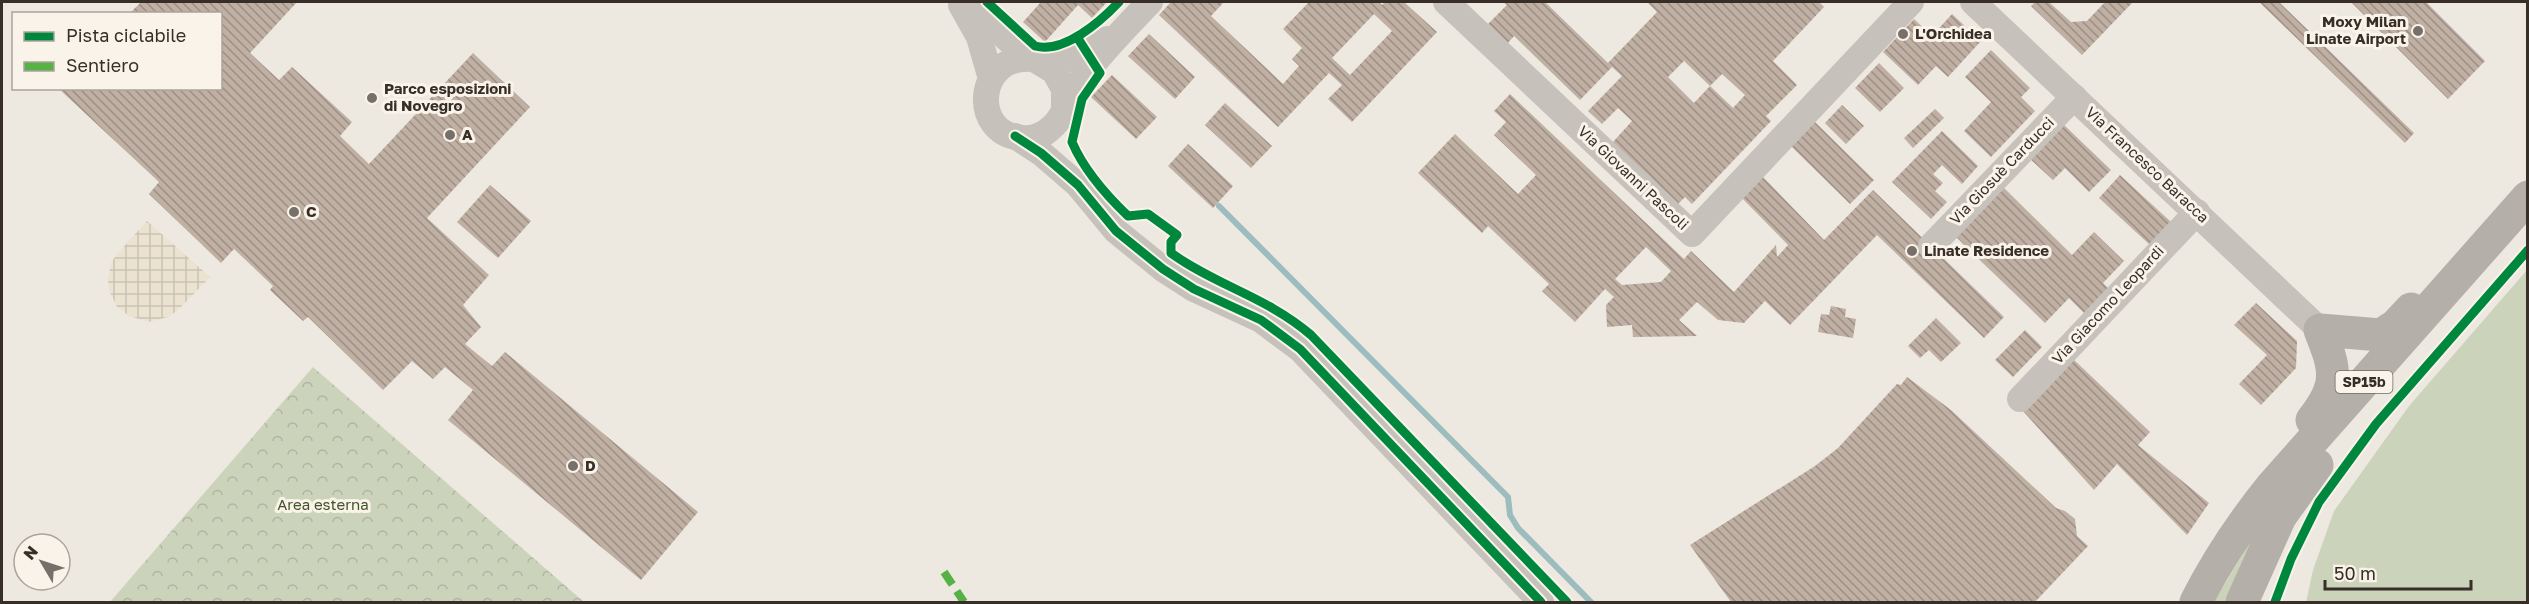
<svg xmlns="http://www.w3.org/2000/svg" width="2529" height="604" font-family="'Golos Text',sans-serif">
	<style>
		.green { fill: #ccd3bb }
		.park { fill: url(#park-crowns) }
		.plaza { fill: url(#plaza-grid) }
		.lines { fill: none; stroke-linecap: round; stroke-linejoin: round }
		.stream { stroke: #9dbcbe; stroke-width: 6 }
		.building { fill: url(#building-back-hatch); fill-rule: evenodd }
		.minor { stroke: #c6c1ba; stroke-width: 26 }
		.major { stroke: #b5afa9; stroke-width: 33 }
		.quiet { stroke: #56b245; stroke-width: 8; stroke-dasharray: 15 8; stroke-linecap: butt }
		.cycleway-casing { stroke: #f9f3e9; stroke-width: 13 }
		.cycleway { stroke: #00873e; stroke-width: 9 }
		.poi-dot { fill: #776f69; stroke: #f9f3e9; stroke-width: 2 }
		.labels { text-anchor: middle; stroke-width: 6; stroke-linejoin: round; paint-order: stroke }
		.shield { fill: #f9f3e9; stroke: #716962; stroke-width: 1.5 }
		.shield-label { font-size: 14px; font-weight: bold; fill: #372e28 }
		.poi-label { font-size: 15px; font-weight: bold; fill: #372e28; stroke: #f9f3e9; text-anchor: start }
		.street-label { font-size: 15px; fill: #372e28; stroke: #f9f3e9 }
		.park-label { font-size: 15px; fill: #42552c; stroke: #f9f3e9 }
	</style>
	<defs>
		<pattern id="park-crowns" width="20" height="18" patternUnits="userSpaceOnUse" patternTransform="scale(1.5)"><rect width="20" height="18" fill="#ccd3bb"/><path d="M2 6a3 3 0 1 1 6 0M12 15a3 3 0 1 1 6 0" fill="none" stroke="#b0b5a1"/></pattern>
		<pattern id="plaza-grid" width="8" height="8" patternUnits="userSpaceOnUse" patternTransform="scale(1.5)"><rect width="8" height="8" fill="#ebe2d0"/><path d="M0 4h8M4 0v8" fill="none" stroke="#cac2b3"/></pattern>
		<pattern id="building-back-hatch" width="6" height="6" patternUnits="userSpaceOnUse" patternTransform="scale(1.5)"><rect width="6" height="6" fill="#c0afa3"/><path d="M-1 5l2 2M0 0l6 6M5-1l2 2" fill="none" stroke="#9d8f85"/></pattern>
	</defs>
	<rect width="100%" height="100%" fill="#ede9e1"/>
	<g class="green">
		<polygon points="2527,270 2527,602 2306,602 2313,570 2334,511 2409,406"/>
		<polygon points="2258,528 2227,602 2214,602"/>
	</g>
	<polygon class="park" points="313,367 584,602 110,602"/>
	<polygon class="plaza" points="147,221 210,277 177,311 168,317 149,322 129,316 117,307 109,290 108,280 111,263 117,254"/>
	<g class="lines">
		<polyline class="stream" points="1219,206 1508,497 1510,515 1518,528 1591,602"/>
	</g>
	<g class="building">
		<polygon points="141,2 297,2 250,53 279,80 292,67 352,122 340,136 369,164 473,53 530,107 427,218 489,275 463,305 481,327 465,344 492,366 505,352 698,512 641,580 448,420 473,390 445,367 433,379 412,361 383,390 308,317 303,321 270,290 273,286 234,249 221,263 149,194 159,182 58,88 220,88 220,14 129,14"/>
		<polygon points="1041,2 1107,2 1092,18 1078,5 1045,42 1023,22"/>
		<path d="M1171 2H1224L1211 16 1283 84 1299 66 1292 59 1302 48 1283 29 1309 2H1379L1382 5 1385 2H1404L1437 32 1352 122 1328 99 1342 85 1329 73 1278 127 1159 15ZM1374 14 1392 31 1350 75 1332 58Z"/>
		<path d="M1503 2H1547L1546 3 1608 63 1657 12 1647 2H1819L1824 7 1773 61 1797 85 1766 116 1771 121 1692 204 1685 197 1678 204 1613 142 1632 121 1618 108 1602 124 1588 111 1622 76 1612 67 1580 100 1514 36 1508 43 1488 24 1507 5ZM1684 61 1710 86 1694 103 1668 77ZM1722 74 1745 95 1733 108 1710 86Z"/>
		<polygon points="2035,2 2049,2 2071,22 2087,21 2105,2 2133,2 2082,55 2031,6"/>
		<polygon points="2259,2 2279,2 2414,133 2405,143"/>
		<polygon points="2351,2 2426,2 2485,61 2448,99"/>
		<polygon points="1952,14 1981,41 1948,77 1936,66 1918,85 1883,52 1914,19 1932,36"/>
		<polygon points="1149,34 1195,77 1175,99 1128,56"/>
		<polygon points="1991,50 2030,88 2021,97 2035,111 1991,157 1964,131 1991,102 1965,77"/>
		<polygon points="1879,63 1904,88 1880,112 1855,88"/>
		<polygon points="1112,75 1157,117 1136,139 1091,97"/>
		<path d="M1510 94 1684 259 1691 251 1734 292 1776 245 1777 257 1788 245 1741 197 1762 176 1824 240 1873 190 2004 317 1984 338 1877 235 1790 325 1765 301 1744 323 1718 320 1697 302 1679 320 1697 336 1633 337 1632 325 1607 327 1606 305 1614 297 1605 289 1575 322 1542 291 1549 284 1488 226 1482 233 1418 173 1455 134 1518 194 1536 175 1494 135 1506 122 1494 111ZM1646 247 1671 271 1661 282 1622 285 1615 279Z"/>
		<polygon points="1225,103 1272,146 1251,168 1205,125"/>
		<polygon points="1842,105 1864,126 1846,144 1825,123"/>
		<polygon points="1935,109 1944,118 1913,148 1904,138"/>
		<polygon points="1815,122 1874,180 1850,204 1791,146"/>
		<polygon points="2063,124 2111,170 2089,192 2065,168 2053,180 2029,158"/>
		<polygon points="1942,131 1978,166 1962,184 1942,165 1933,174 1943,183 1935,191 1947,202 1931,219 1892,182"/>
		<polygon points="1188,144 1233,186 1213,208 1168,166"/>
		<polygon points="2120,175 2171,222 2150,245 2099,198"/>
		<polygon points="490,185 531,221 498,258 457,222"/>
		<polygon points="2002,186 2072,255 2094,232 2124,261 2103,283 2108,288 2084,313 2069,298 2045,323 1954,235"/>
		<polygon points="2256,303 2297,341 2296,368 2261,405 2239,384 2267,355 2234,325"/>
		<polygon points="1831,306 1846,309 1845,317 1856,319 1853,338 1818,332 1821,314 1829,315"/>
		<polygon points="1936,318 1961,343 1941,362 1929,350 1920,358 1908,346"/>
		<polygon points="2025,330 2042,347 2013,377 1995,360"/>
		<polygon points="2072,358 2150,432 2138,445 2209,503 2187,535 2117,464 2094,490 2022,410"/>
		<polygon points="1907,377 1951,410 2056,508 2065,511 2075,519 2077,536 2088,546 2035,602 1731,602 1690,545 1815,466 1838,448 1897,384 1901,385"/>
	</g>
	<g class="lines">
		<g class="minor">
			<polyline points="966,2 1022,52 1054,71 1064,89 1064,107"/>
			<polyline points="1446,2 1692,234 1911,2"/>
			<polyline points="1973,2 2320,330"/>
			<polyline points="961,5 979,37 991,79"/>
			<path d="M1033 59C976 53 969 134 1022 138 1033 139 1044 135 1052 127 1066 115 1071 92 1083 77 1103 50 1127 26 1150 2"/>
			<polyline points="1046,64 1072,58 1107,39"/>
			<polyline points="1015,136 1041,153 1078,185 1116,231 1163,269 1194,289 1261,320 1300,349 1541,602"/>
			<polyline points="1931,246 2074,97"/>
			<polyline points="2020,399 2197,212"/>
		</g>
		<g class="major">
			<path d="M2312 420C2340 385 2336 370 2320 330L2381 335 2395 326 2411 309"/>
			<path d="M2196 602C2217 560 2242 523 2272 486L2528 197"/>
			<polyline points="2242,602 2280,517 2317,465"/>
		</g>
		<polyline class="quiet" points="944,572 964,602"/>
		<defs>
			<g id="cycleway">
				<path d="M987 2 1035 46C1064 54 1101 21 1119 2"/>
				<path d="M1077 37 1100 73 1082 99 1072 142C1084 170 1106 195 1128 216L1148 214 1177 235 1171 242V253C1217 286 1267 297 1311 335L1567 602"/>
				<polyline points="1015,136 1041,153 1078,185 1116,231 1163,269 1194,289 1261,320 1300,349 1541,602"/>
				<polyline points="2275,602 2291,559 2319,502 2376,424 2528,250"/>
			</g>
		</defs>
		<use href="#cycleway" class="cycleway-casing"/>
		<use href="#cycleway" class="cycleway"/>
	</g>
	<g class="poi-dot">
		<circle cx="2418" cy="31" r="6"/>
		<circle cx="1903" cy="34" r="6"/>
		<circle cx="372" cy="98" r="6"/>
		<circle cx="450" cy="135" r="6"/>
		<circle cx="294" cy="212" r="6"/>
		<circle cx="1912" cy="251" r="6"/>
		<circle cx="573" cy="466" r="6"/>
	</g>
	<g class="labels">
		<rect class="shield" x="2335.5" y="371" width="57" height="22" rx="4.5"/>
		<g class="shield-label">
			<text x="2364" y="387">SP15b</text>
		</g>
		<g class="poi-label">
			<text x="2406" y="27" text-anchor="end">Moxy Milan<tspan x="2406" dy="17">Linate Airport</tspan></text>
			<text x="1915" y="39">L'Orchidea</text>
			<text x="384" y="94">Parco esposizioni<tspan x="384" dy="17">di Novegro</tspan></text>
			<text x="462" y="140">A</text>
			<text x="306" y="217">C</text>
			<text x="1924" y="256">Linate Residence</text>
			<text x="585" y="471">D</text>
		</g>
		<g class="street-label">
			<text transform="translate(2147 165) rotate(43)" y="5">Via Francesco Baracca</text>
			<text transform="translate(2002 171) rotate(-46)" y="5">Via Giosuè Carducci</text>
			<text transform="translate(1633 178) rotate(43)" y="5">Via Giovanni Pascoli</text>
			<text transform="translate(2108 305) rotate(-47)" y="5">Via Giacomo Leopardi</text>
		</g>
		<g class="park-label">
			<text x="323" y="510">Area esterna</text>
		</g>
	</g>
	<rect width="2529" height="604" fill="none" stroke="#372e28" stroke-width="6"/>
	<rect x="12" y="12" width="210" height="78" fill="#f9f3e9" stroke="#aba49c" stroke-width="1.5"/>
	<rect x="24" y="32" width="30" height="9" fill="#00873e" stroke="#aba49c" stroke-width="1.5"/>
	<text x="66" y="42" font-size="18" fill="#372e28">Pista ciclabile</text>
	<rect x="24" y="62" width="30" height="9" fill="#56b245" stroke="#aba49c" stroke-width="1.5"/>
	<text x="66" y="72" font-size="18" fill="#372e28">Sentiero</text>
	<g transform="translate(42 562) rotate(309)"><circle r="28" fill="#f9f3e9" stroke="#aba49c" stroke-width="1.5"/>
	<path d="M0-4.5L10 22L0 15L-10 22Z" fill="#776f69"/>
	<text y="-9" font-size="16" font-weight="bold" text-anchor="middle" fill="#372e28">N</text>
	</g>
	<path d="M2325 580v9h146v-9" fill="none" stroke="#372e28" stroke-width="3"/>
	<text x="2334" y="580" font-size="18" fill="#372e28" stroke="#f9f3e9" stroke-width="4.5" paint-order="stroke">50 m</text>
</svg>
